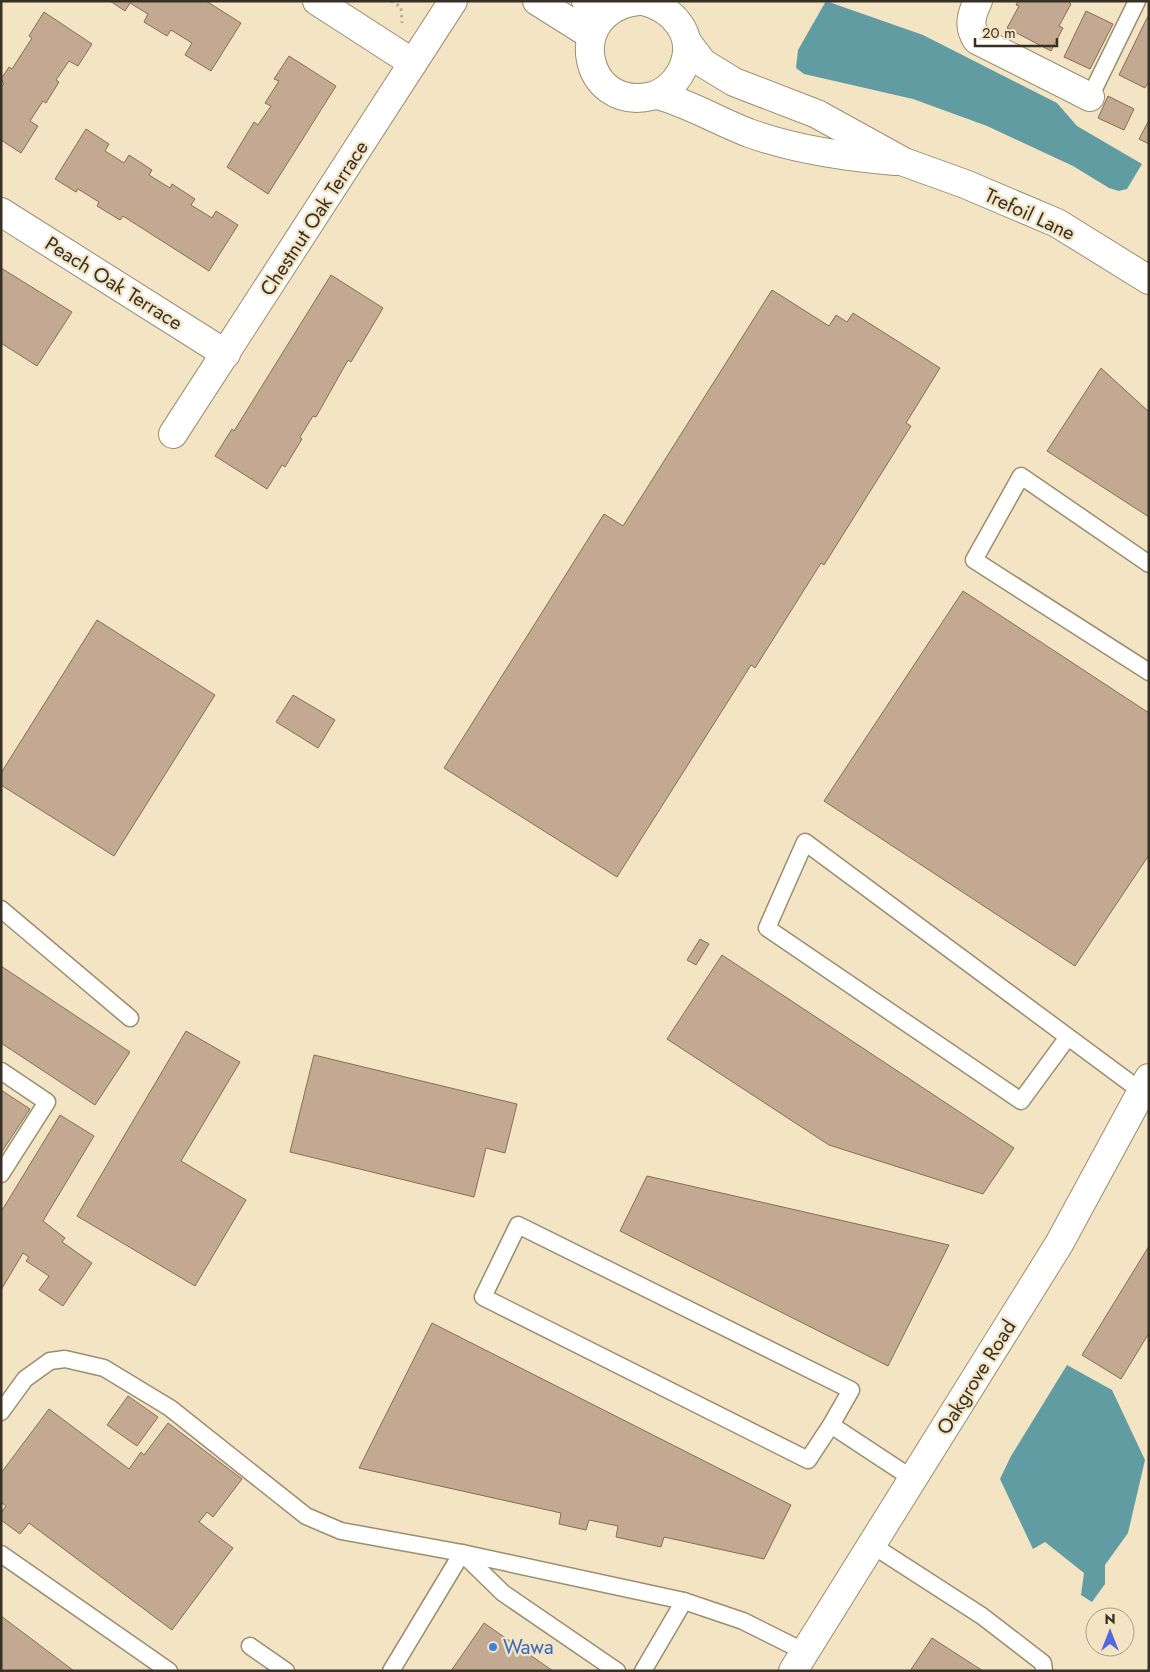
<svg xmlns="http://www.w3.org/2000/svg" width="1150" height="1672" font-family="Jost,sans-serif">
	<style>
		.water { fill: #629ca3 }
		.building { fill: #c3a991; stroke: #866e57 }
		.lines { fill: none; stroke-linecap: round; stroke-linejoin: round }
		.lane-casing { stroke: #9b8e6f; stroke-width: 19 }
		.street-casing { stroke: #9b8e6f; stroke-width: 30 }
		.path { stroke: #b9ad92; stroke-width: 3; stroke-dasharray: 2.5 4; stroke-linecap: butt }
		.lane { stroke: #fff; stroke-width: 16 }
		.street { stroke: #fff; stroke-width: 28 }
		.shop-dot { fill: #3f7fe0; stroke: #f3e4c3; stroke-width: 2 }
		.labels { text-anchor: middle; stroke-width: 4.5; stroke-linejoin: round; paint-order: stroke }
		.street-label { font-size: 20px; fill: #373125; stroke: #f3e4c3 }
		.shop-label { font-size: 20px; fill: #366cbe; stroke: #f3e4c3; text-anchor: start }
	</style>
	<rect width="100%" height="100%" fill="#f3e4c3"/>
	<g class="water">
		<polygon points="826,1 923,35 1057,103 1077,126 1142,164 1127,189 1119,191 1109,188 1073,166 987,126 913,99 804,74 796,68 798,50"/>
		<polygon points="1067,1365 1112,1390 1145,1460 1128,1533 1105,1565 1105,1584 1092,1602 1081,1595 1084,1573 1045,1542 1033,1549 1000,1479 1011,1456"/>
	</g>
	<g class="building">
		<polygon points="110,1 206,1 241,23 211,71 185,55 192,43 171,30 167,36 144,22 148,14 130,3 125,11"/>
		<polygon points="1018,1 1068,1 1071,4 1059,26 1063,28 1051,51 1007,28 1019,6 1016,5"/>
		<polygon points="1086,11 1113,24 1090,69 1064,57"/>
		<polygon points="44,12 92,44 78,66 69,61 56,80 59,82 46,103 43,101 30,121 38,126 21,153 1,140 1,87 4,84 1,79 9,67 12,69 32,38 29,36"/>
		<polygon points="1149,14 1149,81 1145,88 1119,75"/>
		<polygon points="289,56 336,86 268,194 227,167 254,122 258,125 271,106 265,103 279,81 274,79"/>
		<polygon points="1108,96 1134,109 1124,130 1098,118"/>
		<polygon points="1149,120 1149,144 1139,139"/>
		<polygon points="86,129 109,144 105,151 124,163 129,155 152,170 149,175 170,188 172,184 195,199 191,205 212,218 216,211 238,225 209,271 123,216 120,220 97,206 99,202 78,189 76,192 55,179"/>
		<polygon points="1,268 72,312 37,366 1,343"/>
		<polygon points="331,275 383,308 351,362 348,360 316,417 313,416 300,437 302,439 285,467 282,465 267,489 215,456 232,429 234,431"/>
		<polygon points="772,290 829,326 836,315 847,322 853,313 940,368 906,423 911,426 824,565 821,563 755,668 751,665 617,877 444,768 604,514 623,526"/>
		<polygon points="1101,368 1149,412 1149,517 1047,451"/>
		<polygon points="963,591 1149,713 1149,855 1075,966 824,801"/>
		<polygon points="97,620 215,695 114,856 1,785 1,773"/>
		<polygon points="293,695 335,720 318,748 276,722"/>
		<polygon points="700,939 709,944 696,965 687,960"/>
		<polygon points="722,955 1014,1148 983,1194 829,1145 667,1039"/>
		<polygon points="1,966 130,1052 95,1105 1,1043"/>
		<polygon points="186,1031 240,1062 181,1161 246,1200 195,1286 77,1216"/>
		<polygon points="314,1055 517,1104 505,1153 486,1148 474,1197 290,1152"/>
		<polygon points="1,1090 30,1109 1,1153"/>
		<polygon points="60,1115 94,1136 43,1221 65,1238 62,1242 92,1263 63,1306 39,1290 49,1276 26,1261 29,1257 23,1253 1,1290 1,1212"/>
		<polygon points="647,1176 949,1245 888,1366 620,1231"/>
		<polygon points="1149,1246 1149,1333 1121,1379 1082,1355"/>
		<polygon points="432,1323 791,1505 764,1559 664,1537 661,1547 616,1537 618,1526 589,1520 586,1530 559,1524 561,1513 359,1468"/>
		<polygon points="128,1396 158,1417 137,1446 107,1425"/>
		<polygon points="49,1409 129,1469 141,1452 144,1455 168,1423 242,1479 213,1517 207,1512 199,1522 233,1548 172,1630 29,1523 20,1534 1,1520 1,1513 6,1506 1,1502 1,1473"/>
		<polygon points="1,1616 74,1671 1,1671"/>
		<polygon points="484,1623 553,1671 451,1671"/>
		<polygon points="932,1638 983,1671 910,1671"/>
	</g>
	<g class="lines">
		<defs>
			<g id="lane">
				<polyline points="1090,97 1137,1"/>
				<polyline points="1149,564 1021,476 974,560 1149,672"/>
				<polyline points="1,909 130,1018"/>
				<polyline points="1068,1037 1021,1101 767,928 805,842 1141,1091"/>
				<polyline points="1,1071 47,1102 1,1174"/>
				<polyline points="1,1412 25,1379 50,1361 65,1359 104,1368 170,1408 306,1516 341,1531 462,1553 684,1601"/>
				<polyline points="831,1425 808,1460 483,1297 518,1225 851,1390 831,1425 913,1479"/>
				<polyline points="872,1545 982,1616 1043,1663 1044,1671"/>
				<polyline points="1,1554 169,1671"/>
				<polyline points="250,1646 286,1671"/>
				<polyline points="391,1671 462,1553 503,1593 617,1671"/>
				<polyline points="643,1671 684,1601 743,1621 805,1652"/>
			</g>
			<g id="street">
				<polyline points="317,1 413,63"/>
				<polyline points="537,1 591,35"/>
				<polyline points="586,1 606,14"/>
				<path d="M638 1C563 10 582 113 652 96 667 92 679 79 684 65 696 34 672 8 643 1"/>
				<path d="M978 1C971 15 968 27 977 40L1090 97"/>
				<polyline points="687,42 703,63 734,82 817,114 904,162 965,184 1057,223 1149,280"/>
				<path d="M658 95C690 104 718 121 749 133 796 150 846 157 895 161"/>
				<polyline points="1,212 226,354"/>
				<polyline points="173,434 453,1"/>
				<polyline points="793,1671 1059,1244 1149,1078"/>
			</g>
		</defs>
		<use href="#lane" class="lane-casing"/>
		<use href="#street" class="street-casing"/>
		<polyline class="path" points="391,1 401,7 402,23"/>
		<use href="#lane" class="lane"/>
		<use href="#street" class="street"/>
	</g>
	<circle class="shop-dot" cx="493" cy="1647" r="5"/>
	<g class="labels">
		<g class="street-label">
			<text transform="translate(1030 214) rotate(25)" y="7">Trefoil Lane</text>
			<text transform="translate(314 218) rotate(-57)" y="7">Chestnut Oak Terrace</text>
			<text transform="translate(114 283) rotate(32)" y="7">Peach Oak Terrace</text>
			<text transform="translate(976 1377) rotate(-58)" y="7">Oakgrove Road</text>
		</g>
		<g class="shop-label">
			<text x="503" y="1654">Wawa</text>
		</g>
	</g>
	<rect width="1150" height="1672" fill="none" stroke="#373125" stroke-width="5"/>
	<g transform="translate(1110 1632)"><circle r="24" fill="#f3e4c3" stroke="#a89c84"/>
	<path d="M0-4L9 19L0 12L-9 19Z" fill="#5368dd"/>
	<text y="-8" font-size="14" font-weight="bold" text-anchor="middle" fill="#373125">N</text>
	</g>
	<path d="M975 38v8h82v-8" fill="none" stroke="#373125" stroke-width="2.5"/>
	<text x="982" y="38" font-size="15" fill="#373125" stroke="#f3e4c3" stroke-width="4" paint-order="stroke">20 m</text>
</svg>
